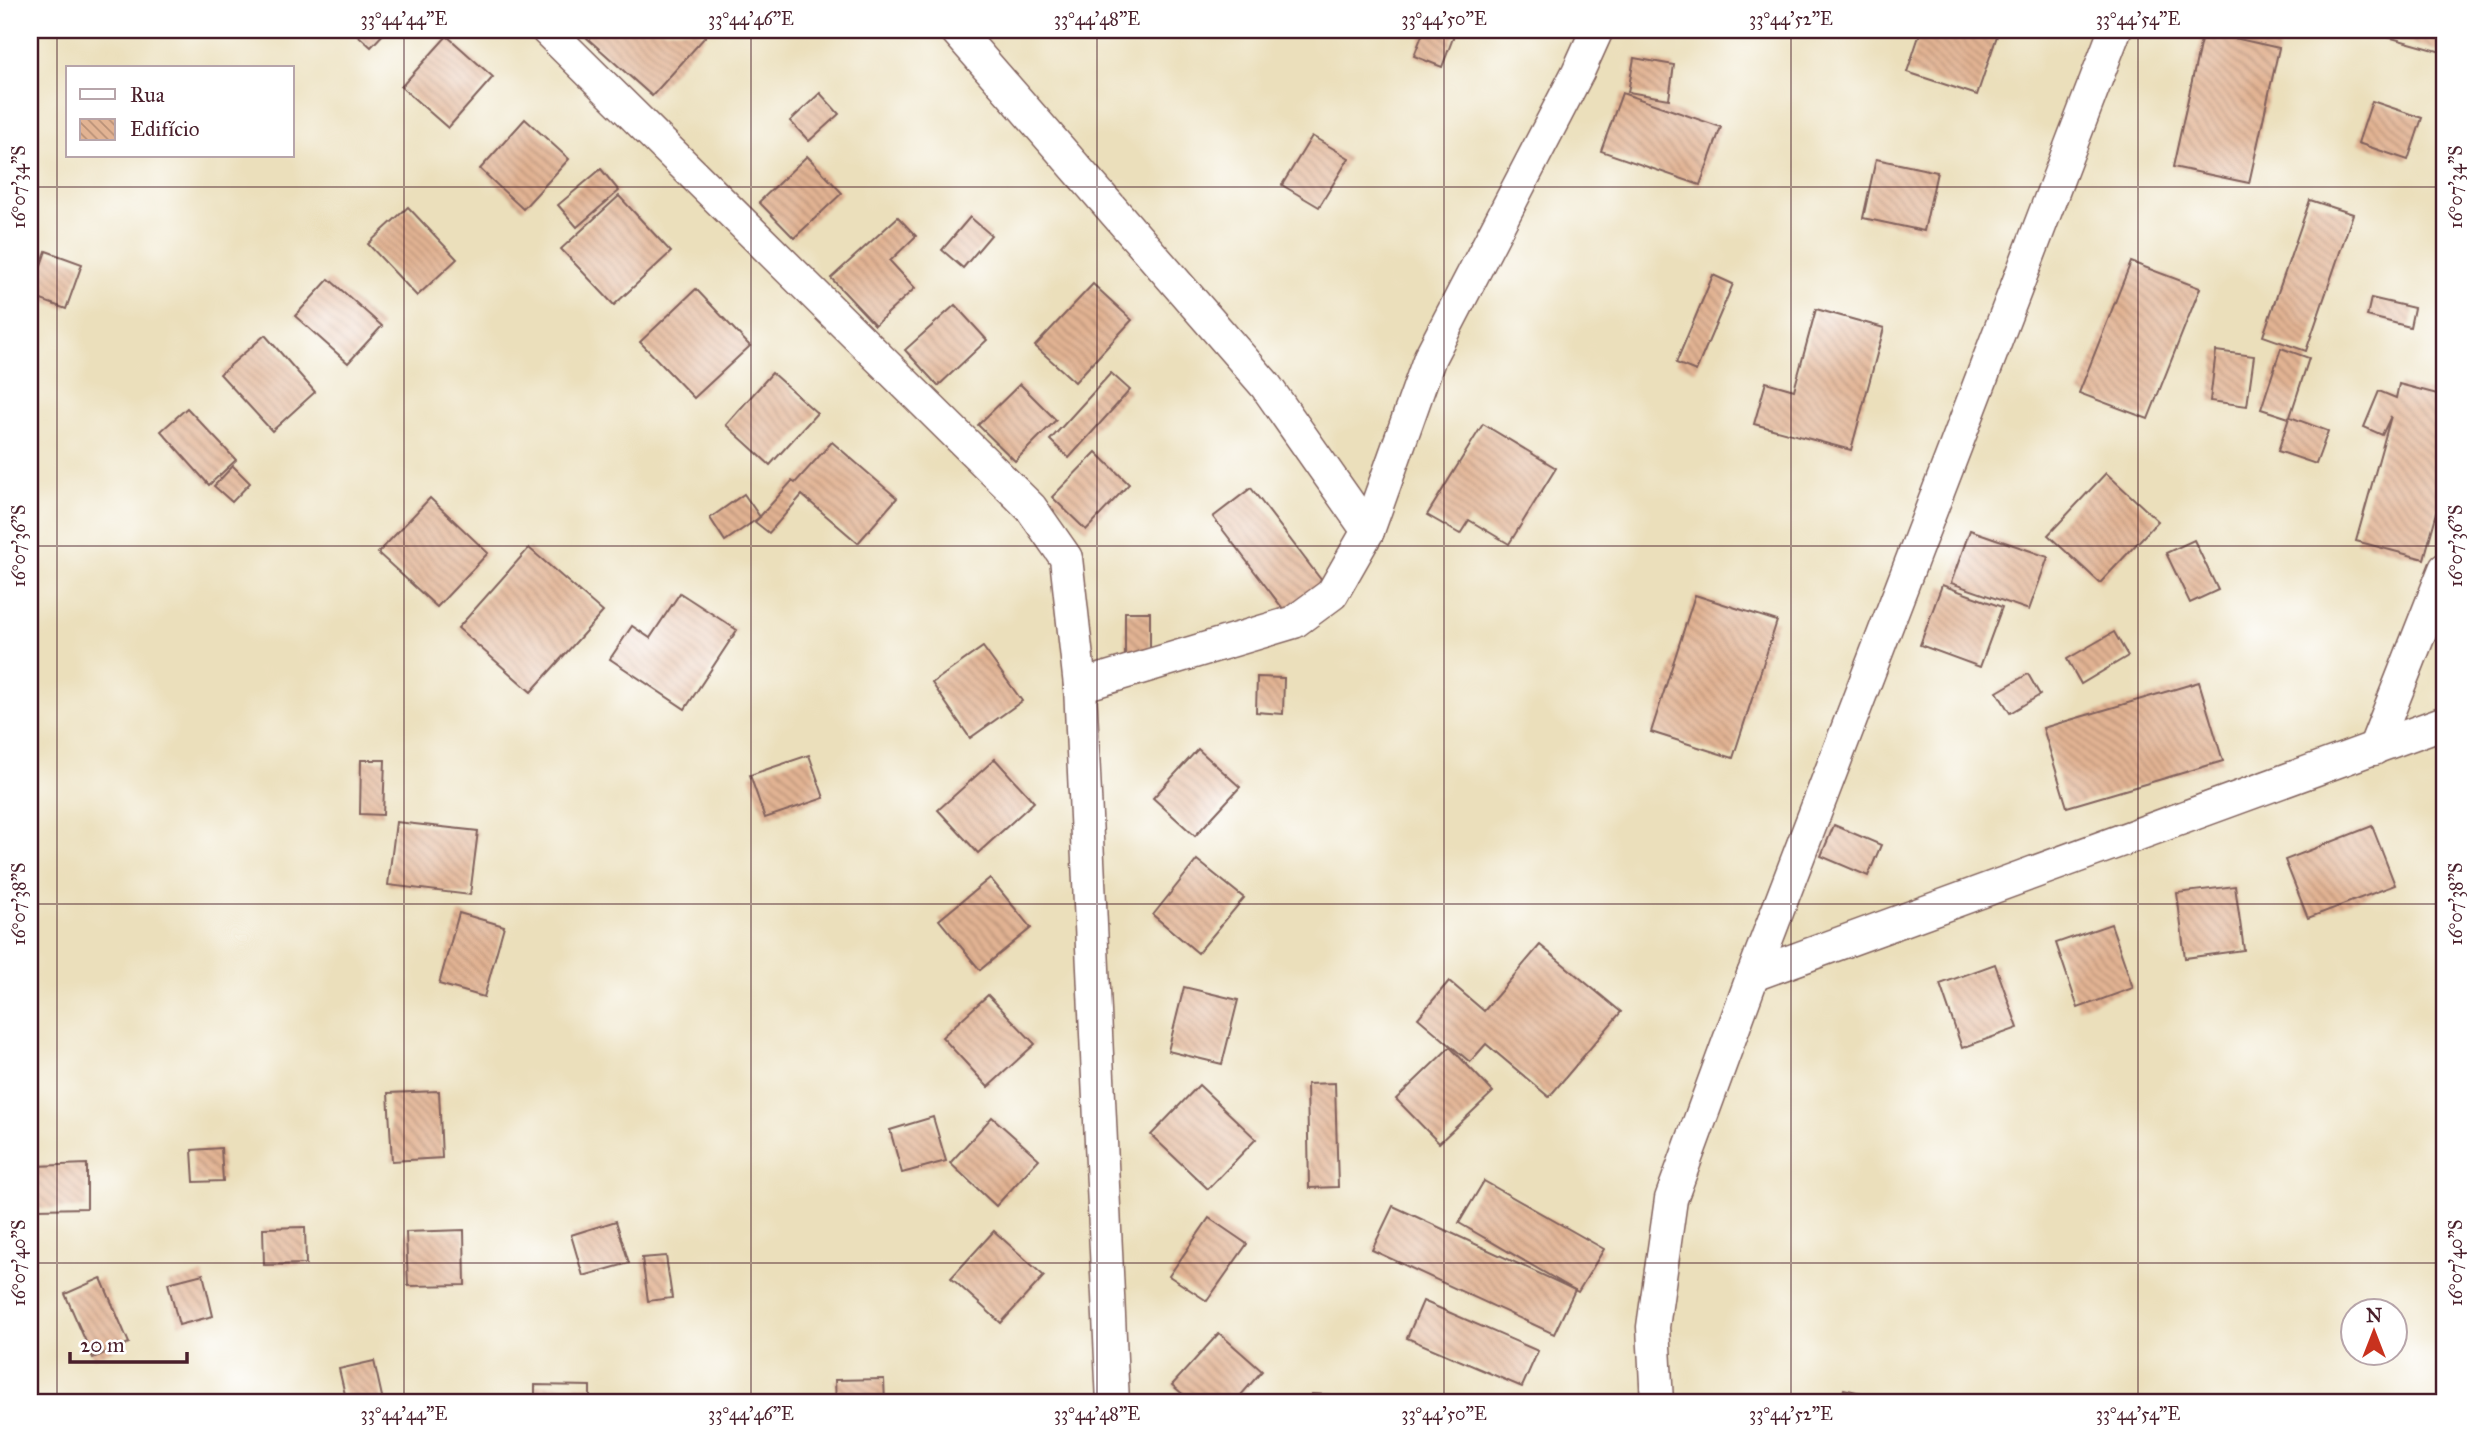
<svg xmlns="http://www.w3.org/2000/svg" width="2475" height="1433" font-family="'IM FELL Great Primer',serif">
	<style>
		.building { fill: url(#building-back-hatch) }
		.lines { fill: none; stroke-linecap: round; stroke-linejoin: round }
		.street-casing { stroke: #82625d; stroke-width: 35 }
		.street { stroke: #fff; stroke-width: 32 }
		.ticks { fill: none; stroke: #4a1f2b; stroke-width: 2; stroke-opacity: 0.45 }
		.neatline { fill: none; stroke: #4a1f2b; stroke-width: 2.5 }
		.ticks-label { font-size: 18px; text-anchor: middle; fill: #4a1f2b }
	</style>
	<defs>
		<pattern id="building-back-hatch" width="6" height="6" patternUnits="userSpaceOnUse" patternTransform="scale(1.75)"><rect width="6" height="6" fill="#e2b393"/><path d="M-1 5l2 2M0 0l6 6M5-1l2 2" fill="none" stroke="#b99178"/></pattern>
	</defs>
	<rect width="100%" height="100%" fill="#fff"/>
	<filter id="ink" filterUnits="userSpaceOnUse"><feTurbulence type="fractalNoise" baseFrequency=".0143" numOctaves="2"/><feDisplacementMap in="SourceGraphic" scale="14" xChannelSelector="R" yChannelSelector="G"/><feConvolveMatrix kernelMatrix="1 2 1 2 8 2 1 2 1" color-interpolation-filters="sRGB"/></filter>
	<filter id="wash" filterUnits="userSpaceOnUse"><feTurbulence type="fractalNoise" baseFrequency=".00686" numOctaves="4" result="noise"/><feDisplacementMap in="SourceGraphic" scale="28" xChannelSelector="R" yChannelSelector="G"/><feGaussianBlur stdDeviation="1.57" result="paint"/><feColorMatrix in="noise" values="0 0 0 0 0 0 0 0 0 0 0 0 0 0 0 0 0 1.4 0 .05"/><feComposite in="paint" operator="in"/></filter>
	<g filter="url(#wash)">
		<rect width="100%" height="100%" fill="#ebdfbb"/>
		<g id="blocks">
			<g class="building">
				<polygon points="352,30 387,30 371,47"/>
				<polygon points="578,30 698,30 706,36 652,96"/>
				<polygon points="1424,30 1456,30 1442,67 1414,56"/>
				<polygon points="1921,30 1999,30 1977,95 1907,72"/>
				<polygon points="2390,30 2445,30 2445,53 2388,37"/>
				<polygon points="2203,31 2279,48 2249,183 2173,167"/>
				<polygon points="447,36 493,77 448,128 401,87"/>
				<polygon points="1634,58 1674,65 1669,99 1628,92"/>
				<polygon points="820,93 839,114 809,141 790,121"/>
				<polygon points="1622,93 1721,127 1700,185 1601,151"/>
				<polygon points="2372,101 2422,118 2408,160 2358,143"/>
				<polygon points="525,119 569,159 523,209 480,169"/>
				<polygon points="1312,136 1349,158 1319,207 1282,185"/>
				<polygon points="807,156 842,193 794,238 759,202"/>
				<polygon points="1876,159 1937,172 1924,231 1863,218"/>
				<polygon points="601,169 619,191 577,227 558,205"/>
				<polygon points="619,196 671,252 614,305 561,249"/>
				<polygon points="2310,200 2353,214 2306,351 2263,336"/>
				<polygon points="408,207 457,259 417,296 368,244"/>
				<polygon points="898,217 916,236 890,261 915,288 875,325 831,278"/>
				<polygon points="970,217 991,235 963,268 942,250"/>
				<polygon points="46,251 82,264 66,309 30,296"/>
				<polygon points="2131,262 2200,288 2148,419 2079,393"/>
				<polygon points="1713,275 1733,284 1696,371 1676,363"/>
				<polygon points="329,279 382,326 348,363 295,316"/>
				<polygon points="1093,284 1132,320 1075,382 1035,346"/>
				<polygon points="696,289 750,346 694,398 640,342"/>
				<polygon points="2371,298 2414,308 2410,327 2367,316"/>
				<polygon points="955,305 987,340 938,386 905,350"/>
				<polygon points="1816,309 1884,328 1851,450 1754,424 1766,382 1794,390"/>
				<polygon points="265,335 315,392 272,431 220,374"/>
				<polygon points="2281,348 2309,358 2290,417 2328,431 2316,464 2278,451 2289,418 2261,409"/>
				<polygon points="2216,351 2254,356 2247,406 2210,401"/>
				<polygon points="772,373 817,413 770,465 726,425"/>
				<polygon points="1111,373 1130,390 1069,458 1050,440"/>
				<polygon points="1020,384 1056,420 1015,461 978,425"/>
				<polygon points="2399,384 2445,396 2445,483 2424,559 2356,541 2391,416 2382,435 2364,427 2379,391 2396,398"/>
				<polygon points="187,408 236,460 209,485 161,431"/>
				<polygon points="1483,424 1556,468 1509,544 1469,520 1460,534 1427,515"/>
				<polygon points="832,442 897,498 858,543 802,495 769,533 755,522 792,481 795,483"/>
				<polygon points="1096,452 1129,484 1086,530 1052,497"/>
				<polygon points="233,466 250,483 232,502 214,486"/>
				<polygon points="2106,473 2158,521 2100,583 2048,535"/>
				<polygon points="1251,488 1325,585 1287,614 1213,517"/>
				<polygon points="744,494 760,517 725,541 710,518"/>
				<polygon points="430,498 488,553 437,607 378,553"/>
				<polygon points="1970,530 2048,557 2029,610 1951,583"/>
				<polygon points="2194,540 2218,590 2190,603 2166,553"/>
				<polygon points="529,548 603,612 531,692 458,628"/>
				<polygon points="1942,585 2002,607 1980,667 1920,645"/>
				<polygon points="680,593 737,630 685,709 610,659 632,626 650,638"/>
				<polygon points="1695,595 1777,621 1733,758 1651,732"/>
				<rect x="1125" y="612" width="25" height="60"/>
				<polygon points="2114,632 2128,656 2081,684 2067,659"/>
				<polygon points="983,647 1022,701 970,738 932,683"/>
				<polygon points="2028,674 2040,695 2010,713 1997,692"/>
				<polygon points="1257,677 1284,678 1283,714 1256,712"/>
				<polygon points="2199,682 2223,761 2067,807 2043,728"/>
				<polygon points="1198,749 1240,787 1195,836 1153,798"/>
				<polygon points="809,755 824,798 765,818 750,775"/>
				<polygon points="995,759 1034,802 978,853 938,810"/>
				<polygon points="361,760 385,760 383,815 360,814"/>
				<polygon points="396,822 478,831 470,895 388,885"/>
				<polygon points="1834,825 1881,845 1868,876 1821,856"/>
				<polygon points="2372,826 2395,885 2308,918 2285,860"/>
				<polygon points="1197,860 1244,898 1198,953 1153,915"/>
				<polygon points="990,878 1031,928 980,970 939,920"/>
				<polygon points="2235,886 2244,950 2185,958 2177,893"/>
				<polygon points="459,913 504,926 484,997 439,984"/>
				<polygon points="2111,924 2133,988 2078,1008 2056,943"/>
				<polygon points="1540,945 1621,1012 1549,1097 1486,1044 1470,1062 1418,1018 1449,981 1484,1011"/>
				<polygon points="1995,964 2018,1028 1962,1048 1940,984"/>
				<polygon points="1184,987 1238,1000 1222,1064 1168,1051"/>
				<polygon points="988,995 1035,1044 988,1087 942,1037"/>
				<polygon points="1450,1047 1493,1092 1439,1143 1396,1099"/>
				<polygon points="1335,1083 1338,1187 1309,1188 1307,1084"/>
				<polygon points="1199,1085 1256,1139 1208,1189 1151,1135"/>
				<polygon points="439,1091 442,1158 392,1161 388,1093"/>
				<polygon points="933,1117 946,1161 902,1173 890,1130"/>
				<polygon points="992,1117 1039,1159 996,1206 950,1163"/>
				<polygon points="221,1148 223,1181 194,1182 192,1150"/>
				<polygon points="87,1164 87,1208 38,1209 36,1166"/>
				<polygon points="1484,1181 1604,1249 1578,1292 1459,1223"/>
				<polygon points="1393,1206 1575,1290 1554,1334 1372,1250"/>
				<polygon points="1209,1218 1247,1244 1207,1301 1169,1276"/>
				<polygon points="616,1221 629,1263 583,1276 571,1235"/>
				<polygon points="305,1227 306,1264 264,1265 263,1228"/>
				<polygon points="464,1230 465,1285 408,1286 406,1232"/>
				<polygon points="994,1231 1044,1276 1001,1323 951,1278"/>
				<polygon points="666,1256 672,1298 648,1301 642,1258"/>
				<polygon points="203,1274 213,1316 179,1325 168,1283"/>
				<polygon points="101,1278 129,1343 93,1358 65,1294"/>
				<polygon points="1423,1301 1538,1351 1522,1387 1407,1338"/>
				<polygon points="1219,1333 1262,1371 1234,1403 1193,1403 1172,1385"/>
				<polygon points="374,1361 383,1401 347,1403 339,1369"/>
				<polygon points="884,1379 885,1403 836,1403 835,1380"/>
				<polygon points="535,1385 590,1386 590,1403 535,1403"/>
				<polygon points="1844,1389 1882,1398 1881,1403 1840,1403"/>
				<polygon points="1311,1394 1330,1395 1329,1403 1310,1403"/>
			</g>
		</g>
	</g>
	<g filter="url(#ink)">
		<use href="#blocks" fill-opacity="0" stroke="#82625d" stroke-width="2"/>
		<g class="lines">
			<defs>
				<g id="street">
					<polyline points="547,30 1031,508 1066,558 1080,686 1113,1403"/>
					<polyline points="956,30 1266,386 1368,531"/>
					<polyline points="1080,686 1294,622 1332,594 1368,531 1430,357 1578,72 1597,30"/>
					<polyline points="2374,749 2445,569"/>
					<polyline points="1753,975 2445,722"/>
					<polyline points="1657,1403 1653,1327 1671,1199 1753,975 2115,30"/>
				</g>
			</defs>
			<use href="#street" class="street-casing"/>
			<use href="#street" class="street"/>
		</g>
	</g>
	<path class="ticks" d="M57 30V1403M404 30V1403M751 30V1403M1097 30V1403M1444 30V1403M1791 30V1403M2138 30V1403M30 187H2445M30 546H2445M30 904H2445M30 1263H2445"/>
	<rect width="2475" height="1433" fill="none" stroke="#fff" stroke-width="77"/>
	<rect x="66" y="66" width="228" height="91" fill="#ffffff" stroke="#b7a5aa" stroke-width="2"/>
	<rect x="80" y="89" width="35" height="10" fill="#ffffff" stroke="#b7a5aa" stroke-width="2"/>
	<text x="130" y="102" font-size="21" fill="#4a1f2b">Rua</text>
	<rect x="80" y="119" width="35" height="21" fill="url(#building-back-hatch)" stroke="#b7a5aa" stroke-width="2"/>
	<text x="130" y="136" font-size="21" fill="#4a1f2b">Edifício</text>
	<g transform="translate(2374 1332)"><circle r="33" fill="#ffffff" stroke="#b7a5aa" stroke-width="2"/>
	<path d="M0-5L12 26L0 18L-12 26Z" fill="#c8321e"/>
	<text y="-10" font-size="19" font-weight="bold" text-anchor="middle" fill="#4a1f2b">N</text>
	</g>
	<path d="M70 1352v10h117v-10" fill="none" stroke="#4a1f2b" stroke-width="3.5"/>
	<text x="80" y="1352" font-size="21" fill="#4a1f2b" stroke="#ffffff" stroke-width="5" paint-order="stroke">20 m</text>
	<rect x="38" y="38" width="2398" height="1356" class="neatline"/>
	<g class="ticks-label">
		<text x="404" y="25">33°44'44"E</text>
		<text x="751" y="25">33°44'46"E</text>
		<text x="1097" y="25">33°44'48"E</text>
		<text x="1444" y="25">33°44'50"E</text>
		<text x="1791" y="25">33°44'52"E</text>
		<text x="2138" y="25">33°44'54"E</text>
		<text transform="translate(19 187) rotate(-90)" y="6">16°07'34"S</text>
		<text transform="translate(2456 187) rotate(-90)" y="6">16°07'34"S</text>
		<text transform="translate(19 546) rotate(-90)" y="6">16°07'36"S</text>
		<text transform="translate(2456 546) rotate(-90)" y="6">16°07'36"S</text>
		<text transform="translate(19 904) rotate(-90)" y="6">16°07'38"S</text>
		<text transform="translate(2456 904) rotate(-90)" y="6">16°07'38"S</text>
		<text transform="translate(19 1263) rotate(-90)" y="6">16°07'40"S</text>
		<text transform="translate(2456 1263) rotate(-90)" y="6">16°07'40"S</text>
		<text x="404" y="1420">33°44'44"E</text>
		<text x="751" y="1420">33°44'46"E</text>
		<text x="1097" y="1420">33°44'48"E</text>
		<text x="1444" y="1420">33°44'50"E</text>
		<text x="1791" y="1420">33°44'52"E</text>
		<text x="2138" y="1420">33°44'54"E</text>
	</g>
</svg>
